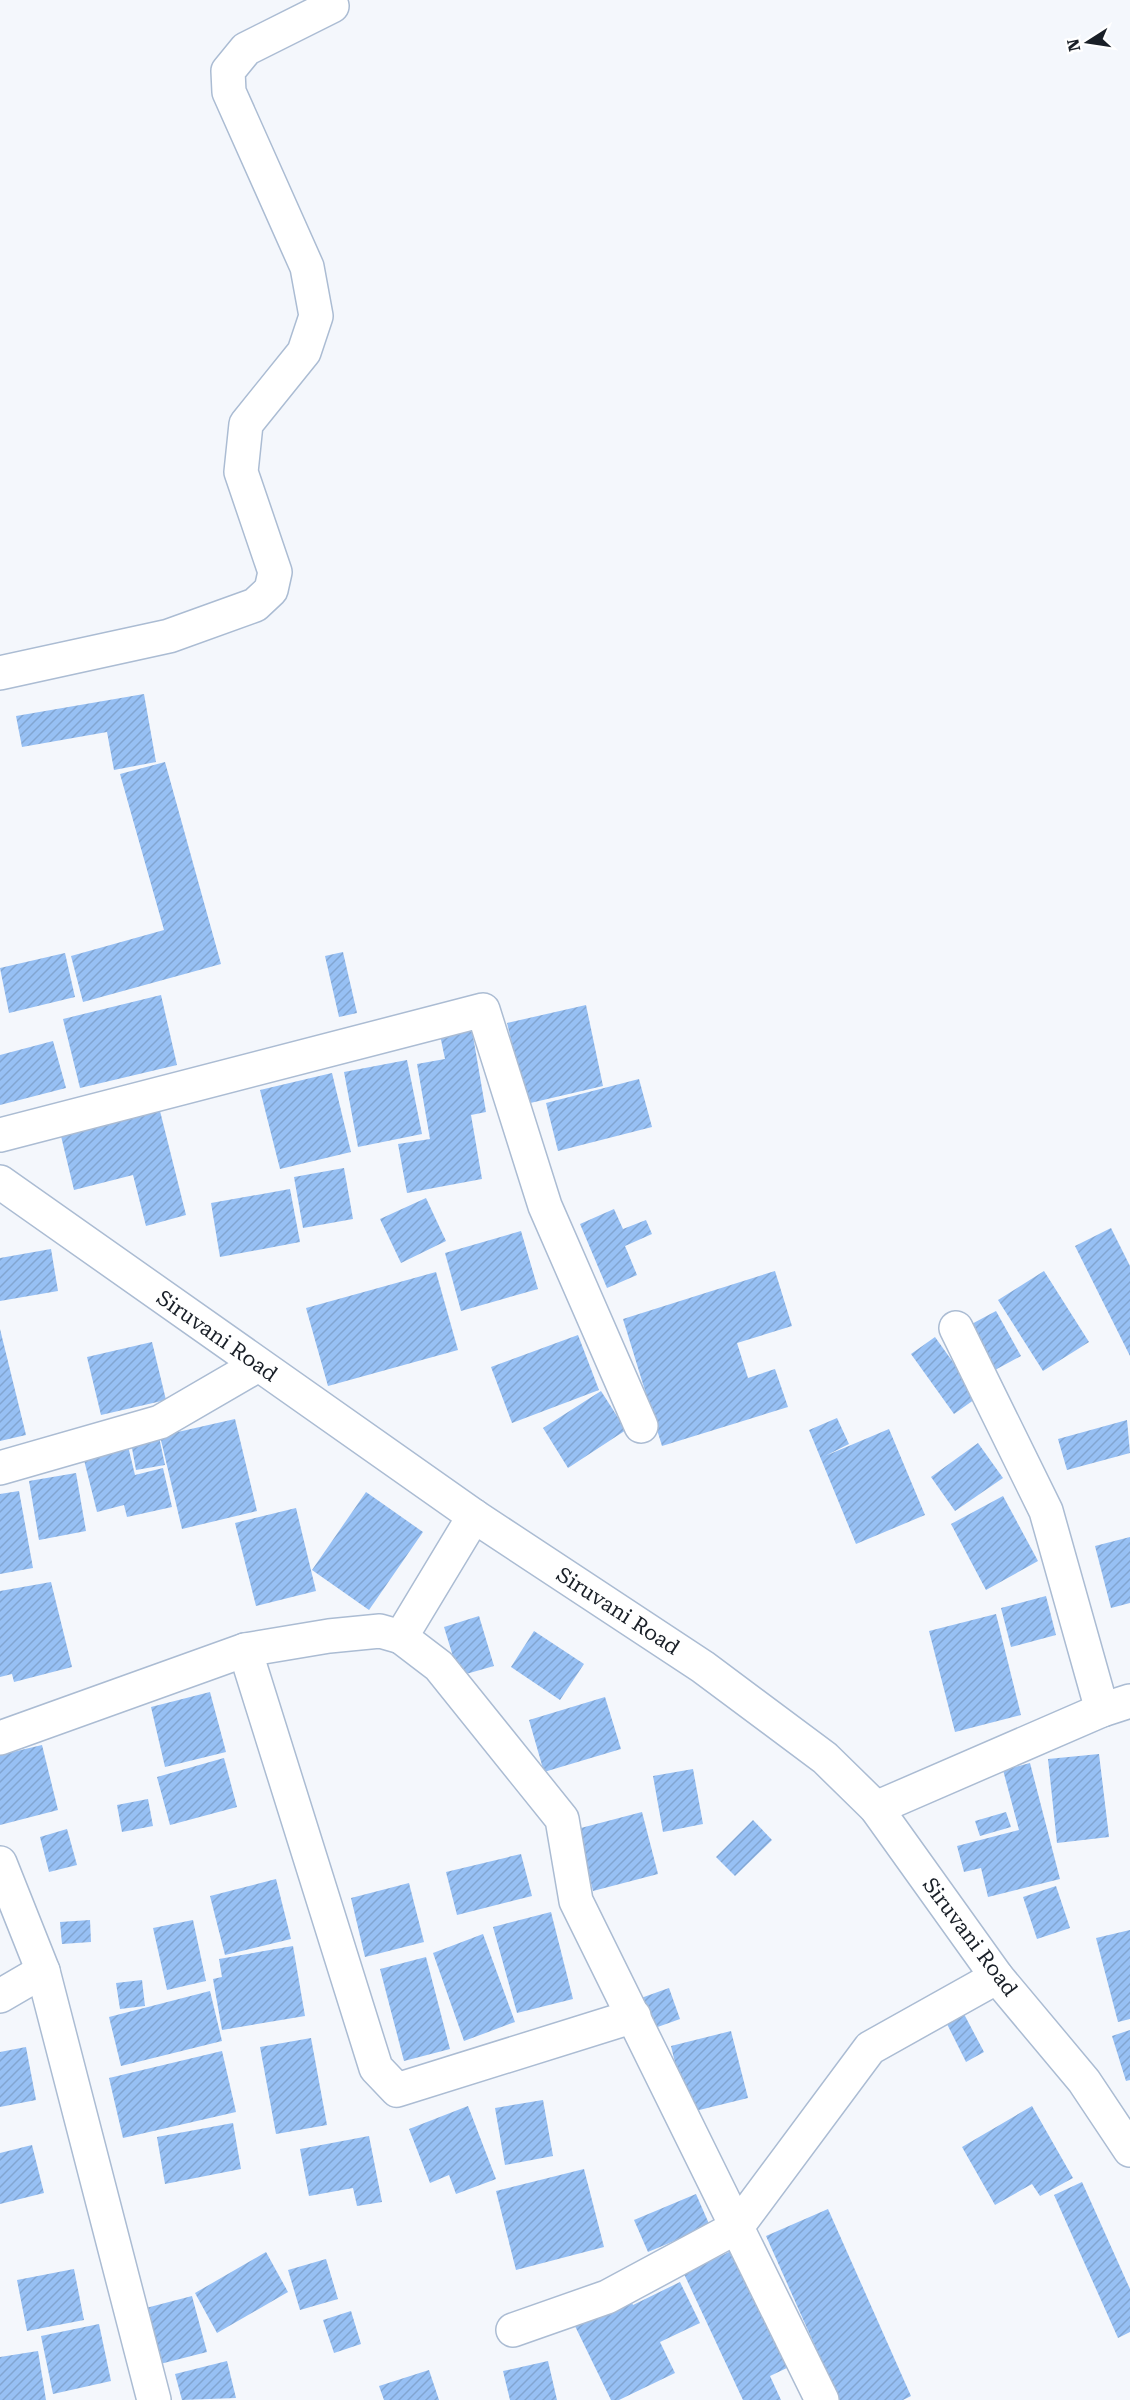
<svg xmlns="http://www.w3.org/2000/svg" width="1130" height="2400" font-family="'Roboto Serif',serif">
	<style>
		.building { fill: url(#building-hatch) }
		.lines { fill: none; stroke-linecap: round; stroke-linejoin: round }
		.minor-casing { stroke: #abbcd3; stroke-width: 36 }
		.tertiary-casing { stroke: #abbcd3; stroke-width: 36 }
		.minor { stroke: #fff; stroke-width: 33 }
		.tertiary { stroke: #fff; stroke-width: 33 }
		.labels { text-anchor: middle; stroke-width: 4.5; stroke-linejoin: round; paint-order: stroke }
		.street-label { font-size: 21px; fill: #191f27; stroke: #fff }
	</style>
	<defs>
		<pattern id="building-hatch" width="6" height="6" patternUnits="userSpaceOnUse" patternTransform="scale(1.5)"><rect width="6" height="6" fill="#97c0f4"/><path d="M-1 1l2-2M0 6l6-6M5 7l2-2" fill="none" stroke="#82a5d1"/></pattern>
	</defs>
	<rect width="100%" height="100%" fill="#f4f7fc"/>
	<g class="building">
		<polygon points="144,694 156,762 114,770 107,732 22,747 16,716"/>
		<polygon points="165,762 221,964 83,1002 71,956 164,930 120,774"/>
		<polygon points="343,952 357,1013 339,1017 325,956"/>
		<polygon points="65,953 75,997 9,1013 0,968"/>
		<polygon points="161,995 177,1065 80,1088 63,1019"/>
		<polygon points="586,1005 603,1086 526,1104 507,1023"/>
		<polygon points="472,1030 486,1112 471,1115 482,1179 407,1193 398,1144 430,1139 417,1064 445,1059 440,1035"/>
		<polygon points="53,1041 66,1088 0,1105 0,1055"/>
		<polygon points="407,1060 422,1134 358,1147 344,1072"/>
		<polygon points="332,1073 351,1152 280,1169 260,1090"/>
		<polygon points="639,1079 652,1127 558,1151 546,1103"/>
		<polygon points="160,1111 186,1215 146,1226 133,1175 74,1190 60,1132 95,1127"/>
		<polygon points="344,1168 353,1219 303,1228 294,1177"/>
		<polygon points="290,1189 300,1242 220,1257 211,1203"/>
		<polygon points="426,1198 446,1241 401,1263 380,1219"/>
		<polygon points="614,1209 623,1229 646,1220 652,1234 625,1246 637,1275 607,1288 580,1224"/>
		<polygon points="1111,1228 1130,1266 1130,1356 1075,1246"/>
		<polygon points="521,1231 538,1289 461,1311 445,1253"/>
		<polygon points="51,1249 58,1291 0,1301 0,1258"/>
		<polygon points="775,1271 792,1326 737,1343 748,1378 775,1369 788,1407 662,1446 623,1319"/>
		<polygon points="1044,1271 1089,1342 1043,1371 998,1300"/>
		<polygon points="436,1272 458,1350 328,1386 306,1308"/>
		<polygon points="996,1311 1021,1356 995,1370 968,1326"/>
		<polygon points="0,1329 26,1435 0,1441"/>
		<polygon points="578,1335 599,1390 512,1423 491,1367"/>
		<polygon points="935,1337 978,1397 954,1414 911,1354"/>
		<polygon points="152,1342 166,1400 101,1415 87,1357"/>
		<polygon points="601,1391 626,1430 568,1468 543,1428"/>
		<polygon points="837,1418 849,1444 825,1456 889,1429 925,1515 856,1544 809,1430"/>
		<polygon points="235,1419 257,1511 182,1529 160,1436"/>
		<polygon points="1127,1420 1130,1453 1067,1470 1058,1439"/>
		<polygon points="159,1437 165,1465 136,1470 131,1443"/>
		<polygon points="127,1442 135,1475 163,1468 172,1507 127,1517 124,1505 97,1512 82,1452"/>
		<polygon points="978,1443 1003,1478 955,1511 931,1477"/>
		<polygon points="76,1473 86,1531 39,1540 29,1481"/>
		<polygon points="19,1491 33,1568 0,1574 0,1494"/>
		<polygon points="366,1492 423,1532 369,1610 312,1570"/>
		<polygon points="1003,1496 1038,1561 986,1590 951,1524"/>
		<polygon points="296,1508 316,1591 256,1606 235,1523"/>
		<polygon points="1130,1537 1130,1603 1111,1608 1095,1546"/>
		<polygon points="51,1582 72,1667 14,1682 12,1674 0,1677 0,1591"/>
		<polygon points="1046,1596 1056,1635 1011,1647 1001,1608"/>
		<polygon points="996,1614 1021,1715 955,1732 929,1631"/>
		<polygon points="479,1616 494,1666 459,1676 444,1627"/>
		<polygon points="534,1631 584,1664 560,1700 511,1667"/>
		<polygon points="210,1692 226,1752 165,1767 151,1707"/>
		<polygon points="605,1697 621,1749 544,1772 529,1720"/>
		<polygon points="42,1745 58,1810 0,1825 0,1755"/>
		<polygon points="1099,1754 1109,1837 1057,1843 1048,1759"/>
		<polygon points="224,1758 237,1807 170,1825 157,1777"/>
		<polygon points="1030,1763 1060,1879 988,1897 981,1868 964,1872 957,1846 1019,1830 1003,1770"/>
		<polygon points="693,1769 703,1824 663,1832 653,1776"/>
		<polygon points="148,1799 153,1826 122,1832 117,1805"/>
		<polygon points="642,1812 658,1874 593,1891 577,1829"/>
		<polygon points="1006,1812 1011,1827 980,1836 975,1821"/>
		<polygon points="753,1820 772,1840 735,1876 716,1857"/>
		<polygon points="67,1829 77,1865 49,1872 40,1837"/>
		<polygon points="521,1854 532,1896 457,1915 446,1872"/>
		<polygon points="276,1879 291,1939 225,1955 210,1896"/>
		<polygon points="409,1883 424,1942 365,1957 351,1898"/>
		<polygon points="1056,1886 1070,1928 1037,1939 1023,1897"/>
		<polygon points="551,1912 573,1999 517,2013 493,1927"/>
		<polygon points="90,1920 91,1942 62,1944 60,1922"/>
		<polygon points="193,1920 206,1981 167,1990 153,1928"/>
		<polygon points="1130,1930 1130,2019 1118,2022 1096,1938"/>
		<polygon points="483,1934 515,2022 464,2041 433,1953"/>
		<polygon points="293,1946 305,2016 222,2030 213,1979 222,1977 219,1959"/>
		<polygon points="426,1957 450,2049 404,2061 380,1969"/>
		<polygon points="142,1980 145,2006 120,2009 116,1983"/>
		<polygon points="669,1988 680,2019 652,2029 641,1998"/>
		<polygon points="210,1991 222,2041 121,2066 109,2017"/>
		<polygon points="964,2014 984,2052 966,2062 947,2024"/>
		<polygon points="1130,2030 1130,2080 1126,2081 1112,2036"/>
		<polygon points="731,2031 748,2098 687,2113 671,2046"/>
		<polygon points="311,2038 327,2125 276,2134 260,2047"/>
		<polygon points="26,2047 36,2100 0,2107 0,2052"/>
		<polygon points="222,2051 236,2112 123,2138 109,2078"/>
		<polygon points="543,2100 553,2156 505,2165 495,2108"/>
		<polygon points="468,2106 496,2179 456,2194 449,2175 430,2183 409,2129"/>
		<polygon points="1032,2106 1073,2178 1040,2196 1032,2184 995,2205 962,2147"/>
		<polygon points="233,2123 241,2169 165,2184 157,2137"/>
		<polygon points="369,2136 382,2202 357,2206 353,2188 309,2196 300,2149"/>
		<polygon points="32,2145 44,2193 0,2204 0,2153"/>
		<polygon points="584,2169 604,2247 516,2270 496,2191"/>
		<polygon points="1082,2182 1130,2289 1130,2332 1118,2338 1054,2195"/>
		<polygon points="696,2194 710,2226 648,2252 634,2220"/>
		<polygon points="828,2209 911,2396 903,2400 839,2400 766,2236"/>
		<polygon points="735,2249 791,2366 770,2376 781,2400 743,2400 684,2274"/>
		<polygon points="266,2252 288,2292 217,2333 195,2293"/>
		<polygon points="326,2259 338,2299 300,2310 288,2270"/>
		<polygon points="74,2269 84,2320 27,2331 17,2280"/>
		<polygon points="680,2282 700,2323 660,2342 675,2373 619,2400 611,2400 573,2322 628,2294 633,2305"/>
		<polygon points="192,2296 207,2352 160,2364 146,2308"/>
		<polygon points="351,2311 361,2344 334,2353 323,2320"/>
		<polygon points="99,2324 111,2381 53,2394 41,2336"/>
		<polygon points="38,2351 46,2400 0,2400 0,2357"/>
		<polygon points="227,2361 236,2398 182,2400 175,2374"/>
		<polygon points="548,2361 557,2400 510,2400 503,2371"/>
		<polygon points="429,2370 439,2400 384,2400 379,2386"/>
	</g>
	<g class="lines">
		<defs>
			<g id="minor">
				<polyline points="0,673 169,636 255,605 271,590 275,572 241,472 246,424 304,352 316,316 307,267 229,92 228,71 246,49 332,6"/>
				<polyline points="0,1135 483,1010 545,1206 641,1426"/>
				<polyline points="956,1328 1046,1511 1102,1710"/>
				<polyline points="0,1468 160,1422 258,1365"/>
				<polyline points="474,1516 401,1637 439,1666 562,1819 576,1901 822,2400"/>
				<polyline points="245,1650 376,2068 397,2090 634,2016"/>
				<polyline points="0,1738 245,1650 329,1636 380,1631 401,1637"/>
				<polyline points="876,1808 1102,1710 1130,1701"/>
				<polyline points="0,1863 43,1971 154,2400"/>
				<polyline points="0,1996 43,1971"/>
				<polyline points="513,2330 607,2297 737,2227 870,2048 997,1977"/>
			</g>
			<polyline id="tertiary" points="0,1182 474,1516 703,1667 825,1758 876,1808 997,1977 1084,2081 1130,2150"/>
		</defs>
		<use href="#minor" class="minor-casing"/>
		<use href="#tertiary" class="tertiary-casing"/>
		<use href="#minor" class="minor"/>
		<use href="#tertiary" class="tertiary"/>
	</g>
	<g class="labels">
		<g class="street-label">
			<text transform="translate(217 1336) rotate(35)" y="7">Siruvani Road</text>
			<text transform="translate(618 1611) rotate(33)" y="7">Siruvani Road</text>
			<text transform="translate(970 1937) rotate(53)" y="7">Siruvani Road</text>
		</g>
	</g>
	<g transform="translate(1088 42) rotate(258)" stroke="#ffffff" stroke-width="4.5" paint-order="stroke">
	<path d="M0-4.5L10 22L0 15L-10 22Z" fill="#191f27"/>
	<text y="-9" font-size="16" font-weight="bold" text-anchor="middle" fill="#191f27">N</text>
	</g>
</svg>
